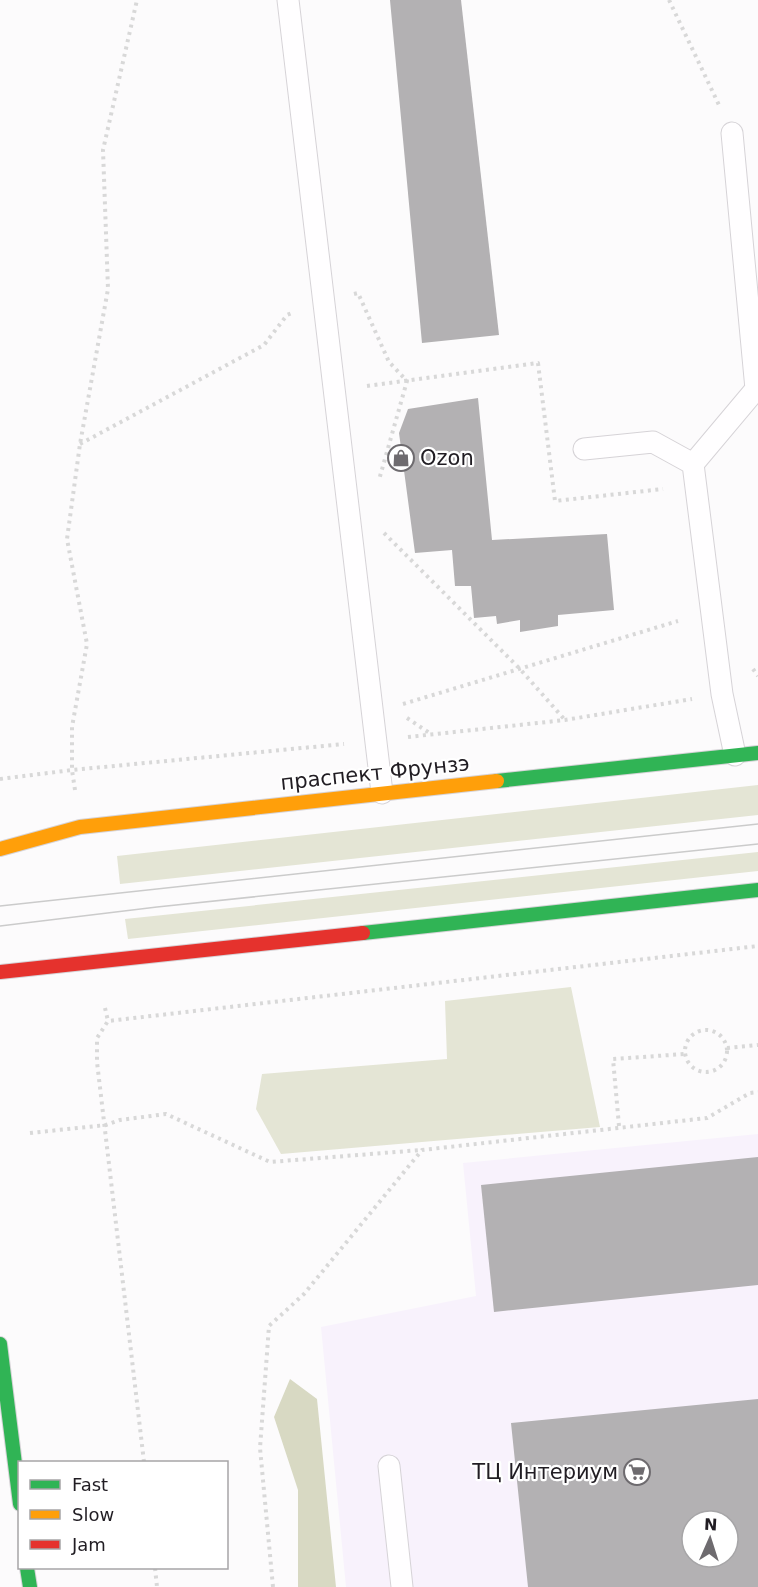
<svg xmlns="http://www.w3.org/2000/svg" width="758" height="1587" font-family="'DejaVu Sans',sans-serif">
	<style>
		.built { fill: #f8f2fc; fill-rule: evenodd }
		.green { fill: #e4e5d5 }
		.forest { fill: #d8d9c3 }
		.building { fill: #b3b1b3; fill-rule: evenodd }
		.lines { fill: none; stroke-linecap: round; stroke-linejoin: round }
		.lane-casing { stroke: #d6d3d7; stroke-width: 23 }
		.fast-casing { stroke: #d6d3d7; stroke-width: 16 }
		.slow-casing { stroke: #d6d3d7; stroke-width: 16 }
		.jam-casing { stroke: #d6d3d7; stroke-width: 16 }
		.path { stroke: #d8d8d8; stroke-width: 4; stroke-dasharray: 3 4.5; stroke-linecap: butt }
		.lane { stroke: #fffeff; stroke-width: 21 }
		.fast { stroke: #30b455; stroke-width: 14 }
		.slow { stroke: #ff9f0a; stroke-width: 14 }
		.jam { stroke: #e5322d; stroke-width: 14 }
		.tram { stroke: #cbcbcb; stroke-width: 1.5 }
		.labels { text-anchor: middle; stroke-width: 4.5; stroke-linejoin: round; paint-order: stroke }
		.poi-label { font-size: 21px; fill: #211d23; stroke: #fff; text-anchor: start }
		.street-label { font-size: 21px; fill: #211d23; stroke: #fff }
	</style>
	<rect width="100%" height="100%" fill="#fcfbfc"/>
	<path class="built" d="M758 1134V1587H346L321 1327 476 1296 463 1163ZM692 1521H728V1557H692Z"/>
	<g class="green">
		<polygon points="758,785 758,815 120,884 117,856"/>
		<polygon points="758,852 758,871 128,939 125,919"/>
		<polygon points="571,987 600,1127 281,1154 256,1109 262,1074 447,1059 445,1001"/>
	</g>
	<polygon class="forest" points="290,1379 317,1399 336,1587 298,1587 298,1490 274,1417"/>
	<g class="building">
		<polygon points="390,0 461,0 499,335 422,343"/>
		<polygon points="478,398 492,540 607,534 614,610 558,615 558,626 520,632 520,620 497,624 496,616 474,618 471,586 455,586 452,550 415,553 399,433 408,409"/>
		<polygon points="758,1157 758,1285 494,1312 481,1185"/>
		<path d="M758 1399V1587H528L511 1423ZM692 1521H728V1557H692Z"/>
	</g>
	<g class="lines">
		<defs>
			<g id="lane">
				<polyline points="288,0 382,793"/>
				<polyline points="584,449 653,442 693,464 722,694 735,755"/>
				<polyline points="693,464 756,389 732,133"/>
				<polyline points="389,1466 402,1587"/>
			</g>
			<g id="fast">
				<polyline points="497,781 758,753"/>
				<polyline points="363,933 758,890"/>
				<polyline points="0,1344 20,1504"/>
				<polyline points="27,1568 30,1587"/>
			</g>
			<polyline id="slow" points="0,849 80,827 497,781"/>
			<polyline id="jam" points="0,972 363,933"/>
		</defs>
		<use href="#lane" class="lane-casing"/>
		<use href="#fast" class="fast-casing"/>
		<use href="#slow" class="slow-casing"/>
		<use href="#jam" class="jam-casing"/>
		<g class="path">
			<polyline points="669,0 719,105"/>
			<polyline points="354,294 358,293 389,362 407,381 379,480"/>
			<polyline points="367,386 538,363 555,501 663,489"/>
			<polyline points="80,444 264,345 287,315 292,313"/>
			<polyline points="384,533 520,669 565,720"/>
			<polyline points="753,669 758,676"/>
			<polyline points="403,704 678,621"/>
			<polyline points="407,718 431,734"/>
			<polyline points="408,737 565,720 692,699"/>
			<polyline points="0,779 72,770 344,744"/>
			<polyline points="75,790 72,770 72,727 87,644 67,539 80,444 108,289 103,150 137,0"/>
			<polyline points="105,1008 108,1021"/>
			<circle cx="706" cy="1051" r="21"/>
			<polyline points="727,1048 758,1045"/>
			<polyline points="619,1126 613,1059 685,1054"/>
			<polyline points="30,1133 106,1125 120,1120 166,1114 270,1162 421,1150"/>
			<polyline points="144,1462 97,1062 97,1038 108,1021 758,946"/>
			<polyline points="155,1568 157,1587"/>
			<polyline points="273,1587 260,1448 269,1326 304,1294 422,1150 707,1118 750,1093 758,1092"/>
		</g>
		<use href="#lane" class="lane"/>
		<use href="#fast" class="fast"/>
		<use href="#slow" class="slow"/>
		<use href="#jam" class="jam"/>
		<g class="tram">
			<polyline points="0,906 758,824"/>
			<polyline points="0,926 157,907 758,844"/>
		</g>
	</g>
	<defs>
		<symbol id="shop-ring" viewBox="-11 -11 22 22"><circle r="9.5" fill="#fff" stroke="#6e6b6f" stroke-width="1.5"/><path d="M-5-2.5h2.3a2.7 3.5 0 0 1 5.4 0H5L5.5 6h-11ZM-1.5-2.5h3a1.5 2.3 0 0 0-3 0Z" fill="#6e6b6f"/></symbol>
		<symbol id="supermarket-ring" viewBox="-11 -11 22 22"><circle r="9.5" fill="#fff" stroke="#6e6b6f" stroke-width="1.5"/><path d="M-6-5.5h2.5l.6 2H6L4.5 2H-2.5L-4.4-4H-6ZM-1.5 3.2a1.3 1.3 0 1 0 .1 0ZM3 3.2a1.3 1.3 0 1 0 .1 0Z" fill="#6e6b6f"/></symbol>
	</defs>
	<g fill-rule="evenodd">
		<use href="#shop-ring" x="386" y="443" width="30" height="30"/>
		<use href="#supermarket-ring" x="622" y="1457" width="30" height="30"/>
	</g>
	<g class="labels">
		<g class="poi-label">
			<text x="420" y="465">Ozon</text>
			<text x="618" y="1479" text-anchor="end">ТЦ Интериум</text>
		</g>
		<g class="street-label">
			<text transform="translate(375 773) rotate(-6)" y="7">праспект Фрунзэ</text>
		</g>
	</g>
	<rect x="18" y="1461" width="210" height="108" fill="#ffffff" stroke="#a6a5a7" stroke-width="1.5"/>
	<rect x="30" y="1480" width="30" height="9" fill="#30b455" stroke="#a6a5a7" stroke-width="1.5"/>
	<text x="72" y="1491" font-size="18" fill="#211d23">Fast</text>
	<rect x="30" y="1510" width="30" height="9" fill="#ff9f0a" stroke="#a6a5a7" stroke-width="1.5"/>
	<text x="72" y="1521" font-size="18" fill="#211d23">Slow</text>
	<rect x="30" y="1540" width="30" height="9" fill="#e5322d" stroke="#a6a5a7" stroke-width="1.5"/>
	<text x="72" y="1551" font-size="18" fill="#211d23">Jam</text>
	<g transform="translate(710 1539) rotate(3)"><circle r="28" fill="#ffffff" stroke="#a6a5a7" stroke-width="1.5"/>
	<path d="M0-4.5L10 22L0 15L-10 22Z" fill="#6e6b6f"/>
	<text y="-9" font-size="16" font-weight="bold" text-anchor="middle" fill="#211d23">N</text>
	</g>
</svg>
